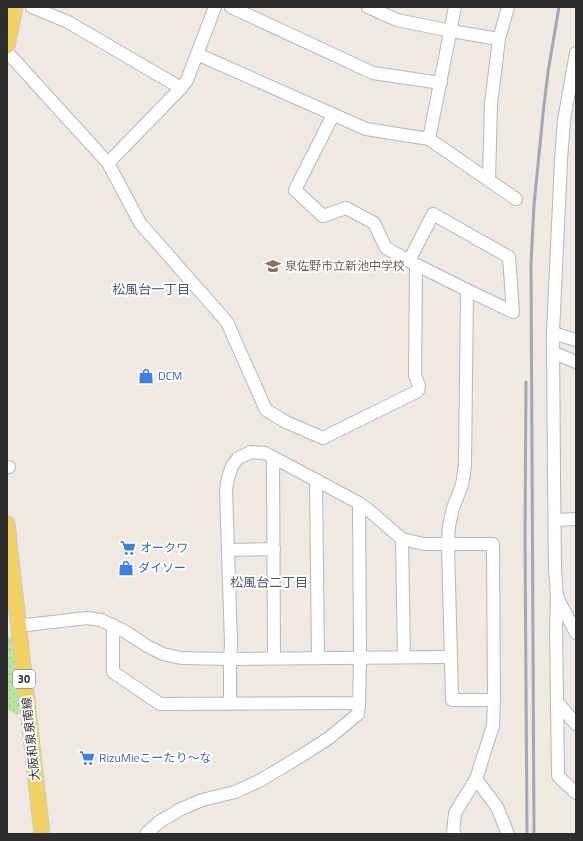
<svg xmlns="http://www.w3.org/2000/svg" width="583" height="841" font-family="'Titillium Web','Noto Sans JP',sans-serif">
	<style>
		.park { fill: url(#park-dots) }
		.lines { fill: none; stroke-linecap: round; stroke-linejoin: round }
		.minor-casing { stroke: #b4b7c1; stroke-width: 14 }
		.major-casing { stroke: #c9c9c9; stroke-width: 17 }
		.minor { stroke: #fff; stroke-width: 12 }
		.major { stroke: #f2d163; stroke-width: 15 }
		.rail { stroke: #a3a6b8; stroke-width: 3 }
		.labels { text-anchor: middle; stroke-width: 4; stroke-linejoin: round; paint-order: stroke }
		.shield { fill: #fff; stroke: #6d6d6d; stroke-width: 1 }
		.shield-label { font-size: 11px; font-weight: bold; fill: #2e2e2e }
		.education-label { font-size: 12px; fill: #785e54; stroke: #fff; text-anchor: start }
		.shop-label { font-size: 12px; fill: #366cbe; stroke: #fff; text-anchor: start }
		.street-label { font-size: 12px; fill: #2e2e2e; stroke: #fff }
		.neighbourhood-label { font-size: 13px; fill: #4d5680; stroke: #fff }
	</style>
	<defs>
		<pattern id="park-dots" width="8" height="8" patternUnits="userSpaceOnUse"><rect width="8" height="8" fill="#b6e59e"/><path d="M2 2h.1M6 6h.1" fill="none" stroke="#9dc588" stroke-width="1.8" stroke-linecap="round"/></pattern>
	</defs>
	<rect width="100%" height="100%" fill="#efe9e1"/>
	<polygon class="park" points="7,635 11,638 20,712 17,715 7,709"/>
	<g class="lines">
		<defs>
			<g id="minor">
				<polyline points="32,7 68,22 181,88"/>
				<polyline points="231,7 373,73 441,83"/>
				<polyline points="368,7 397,20 451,31 499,39"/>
				<polyline points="7,52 108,163 140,223 227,322 266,410 286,422 323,438 418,391 419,386 415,375 416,265"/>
				<polyline points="576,53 564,120 561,160 553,333 554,475 555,569 557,597 576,633"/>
				<polyline points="197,54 366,129 429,139 516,199"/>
				<polyline points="333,115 295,190 323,216 346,208 374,223 386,248 409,261 467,290 513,312 509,257 433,214 409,261"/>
				<polyline points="429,139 455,7"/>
				<polyline points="108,163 181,88 187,80 215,7"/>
				<polyline points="489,180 491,104 499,39 508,7"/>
				<polyline points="467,290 465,466 462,485 453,508 449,526 448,544 452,700 494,700"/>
				<polyline points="553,333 576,340"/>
				<polyline points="554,353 576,362"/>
				<polyline points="273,457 274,658"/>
				<polyline points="7,467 9,467"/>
				<polyline points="316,480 318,658"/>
				<polyline points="555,520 576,519"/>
				<polyline points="402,539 404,657"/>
				<polyline points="228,550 274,549"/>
				<polyline points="557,598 556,626 558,776 576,793"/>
				<polyline points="113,625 113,672 160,704 359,703 360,658 359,503"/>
				<polyline points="18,626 87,618 101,620 126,632 147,646 163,654 181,658 230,659 451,657"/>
				<polyline points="230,703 230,659 231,643 226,490 228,478 232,466 238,458 251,452 265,453 359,503 371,512 402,539 424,544 493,544 494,700 493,726 476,779 455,813 453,833 455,834"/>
				<polyline points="558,703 576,724"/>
				<polyline points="476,779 497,807 508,834"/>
				<polyline points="146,834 159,822 181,809 202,800 235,792 261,780 301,756 329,738 358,714 359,703"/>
			</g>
			<g id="major">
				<polyline points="7,46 15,7"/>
				<polyline points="7,524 42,834"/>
			</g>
		</defs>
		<use href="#minor" class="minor-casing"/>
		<use href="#major" class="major-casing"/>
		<use href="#minor" class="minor"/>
		<use href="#major" class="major"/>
		<g class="rail">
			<polyline points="526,382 525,537 527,834"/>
			<polyline points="534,834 531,264 534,205 543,114 548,72 559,7"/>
		</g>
	</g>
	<defs>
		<symbol id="school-bare" viewBox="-9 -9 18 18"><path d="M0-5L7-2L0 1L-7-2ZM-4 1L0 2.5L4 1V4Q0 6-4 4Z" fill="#8d6e63" stroke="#fff" stroke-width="2.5" paint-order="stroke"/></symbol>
		<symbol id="shop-bare" viewBox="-9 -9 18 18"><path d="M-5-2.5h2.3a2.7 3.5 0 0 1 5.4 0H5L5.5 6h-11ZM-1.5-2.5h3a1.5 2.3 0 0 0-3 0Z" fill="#3f7fe0" stroke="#fff" stroke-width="2.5" paint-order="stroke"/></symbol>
		<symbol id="supermarket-bare" viewBox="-9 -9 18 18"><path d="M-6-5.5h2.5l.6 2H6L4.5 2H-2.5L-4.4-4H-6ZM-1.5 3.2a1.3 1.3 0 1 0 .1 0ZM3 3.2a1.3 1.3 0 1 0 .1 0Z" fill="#3f7fe0" stroke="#fff" stroke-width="2.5" paint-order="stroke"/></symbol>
	</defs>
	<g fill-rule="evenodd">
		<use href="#school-bare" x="262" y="255" width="22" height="22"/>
		<use href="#shop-bare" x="135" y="365" width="22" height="22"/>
		<use href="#supermarket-bare" x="117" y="537" width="22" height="22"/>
		<use href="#shop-bare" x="115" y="557" width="22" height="22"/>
		<use href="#supermarket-bare" x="76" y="747" width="22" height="22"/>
	</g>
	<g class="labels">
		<rect class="shield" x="13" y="670" width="22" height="18" rx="3"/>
		<g class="shield-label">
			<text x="24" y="683">30</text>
		</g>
		<g class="education-label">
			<text x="285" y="270">泉佐野市立新池中学校</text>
		</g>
		<g class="shop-label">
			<text x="158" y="380">DCM</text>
			<text x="140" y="552">オークワ</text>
			<text x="138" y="572">ダイソー</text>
			<text x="99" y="762">RizuMieこーたり～な</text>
		</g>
		<g class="street-label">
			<text transform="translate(31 739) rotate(-96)" y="4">大阪和泉泉南線</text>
		</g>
		<g class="neighbourhood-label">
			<text x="151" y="294">松風台一丁目</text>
			<text x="269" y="587">松風台二丁目</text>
		</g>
	</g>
	<rect width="583" height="841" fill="none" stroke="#2e2e2e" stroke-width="16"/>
</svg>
